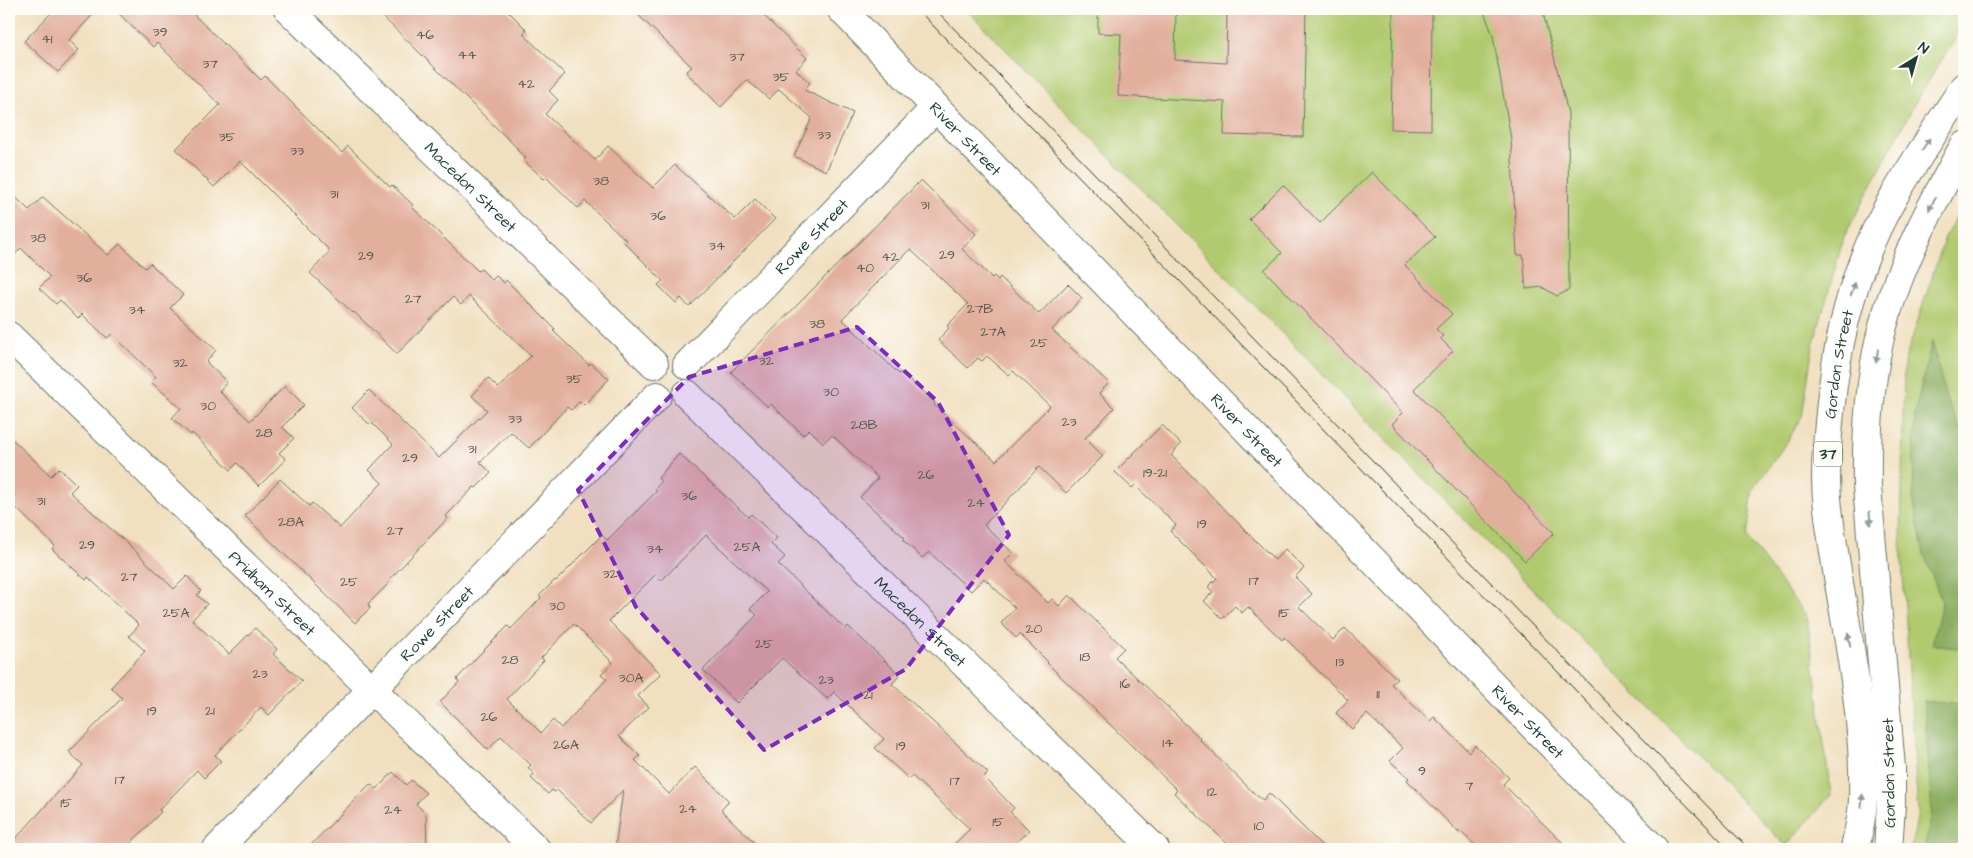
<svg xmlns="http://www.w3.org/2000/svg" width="1973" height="858" font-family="'Architects Daughter',sans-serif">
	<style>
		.green { fill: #b1ca70; stroke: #688452 }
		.forest { fill: #8cae62; stroke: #56764b }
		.building { fill: #e2af9c; fill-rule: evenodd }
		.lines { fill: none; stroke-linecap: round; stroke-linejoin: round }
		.minor-casing { stroke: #687665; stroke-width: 30 }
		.major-casing { stroke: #687665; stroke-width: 30 }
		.minor { stroke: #fff; stroke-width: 28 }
		.major { stroke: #fff; stroke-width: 28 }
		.tram { stroke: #1f3d34; stroke-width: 1 }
		.oneway { fill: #8f9e9a }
		.marked { fill: #7b2cbf; fill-opacity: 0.2; stroke: #7b2cbf; stroke-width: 4; stroke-dasharray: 10 6; stroke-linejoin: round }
		.labels { text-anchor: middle; stroke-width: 5; stroke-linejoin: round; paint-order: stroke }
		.number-label { font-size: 14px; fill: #505a4e }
		.shield { fill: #fdfcf7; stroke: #62766e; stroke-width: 1 }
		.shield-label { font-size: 15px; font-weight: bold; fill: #1f3d34 }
		.street-label { font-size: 16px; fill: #1f3d34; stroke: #fdfcf7 }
	</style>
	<rect width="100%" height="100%" fill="#fdfcf7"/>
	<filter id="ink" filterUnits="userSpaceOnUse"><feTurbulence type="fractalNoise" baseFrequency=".02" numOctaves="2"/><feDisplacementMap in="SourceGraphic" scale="10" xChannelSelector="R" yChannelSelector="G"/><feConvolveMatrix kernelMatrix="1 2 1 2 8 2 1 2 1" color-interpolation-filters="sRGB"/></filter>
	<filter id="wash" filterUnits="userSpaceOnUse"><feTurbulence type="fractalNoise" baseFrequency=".0096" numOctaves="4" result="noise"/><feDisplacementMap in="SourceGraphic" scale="20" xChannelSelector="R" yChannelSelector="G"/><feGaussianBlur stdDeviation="1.12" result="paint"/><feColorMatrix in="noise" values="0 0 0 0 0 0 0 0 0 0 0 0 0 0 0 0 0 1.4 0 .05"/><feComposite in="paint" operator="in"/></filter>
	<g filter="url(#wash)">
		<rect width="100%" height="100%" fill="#f1e0c0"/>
		<g class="green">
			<polygon points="966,9 1964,9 1964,25 1917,99 1844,237 1813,346 1802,416 1787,442 1753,489 1747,538 1807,617 1831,795 1786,846 1420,475"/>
			<polygon points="1964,203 1964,849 1911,849 1918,813 1901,544 1904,363 1945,237"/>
		</g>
		<g class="forest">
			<polygon points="1932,341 1946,398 1960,429 1964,428 1964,649 1932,645 1942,602 1924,554 1913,500 1915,412"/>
			<polygon points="1924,701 1964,705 1964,849 1924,849 1932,814"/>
		</g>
		<g id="blocks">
			<g class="building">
				<polygon points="55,9 98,9 69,40 79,50 58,72 24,41"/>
				<polygon points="114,9 188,9 261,80 265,76 342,153 348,146 390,187 392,185 413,205 412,207 478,271 481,269 492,280 496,276 504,283 506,280 555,329 553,331 589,365 591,363 609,379 584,405 580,401 571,410 567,407 529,448 511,432 480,462 491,473 476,488 474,487 446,516 448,518 388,581 389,583 368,604 370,608 355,623 245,516 280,479 309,506 312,503 340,528 382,483 369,470 393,444 373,424 368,423 352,408 369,390 439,458 487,410 472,396 488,378 498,388 531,356 469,296 461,305 453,297 397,354 354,312 353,313 310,273 330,251 240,161 214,187 176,149 220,105 157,43 153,47"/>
				<polygon points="375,9 506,9 527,30 523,34 565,74 549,91 558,100 545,114 595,160 608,146 653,188 675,165 735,219 755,199 775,219 689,307 681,298 676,303 658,285 663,281 624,242 626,240 585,201 578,208 546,177 544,179 523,160 526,158 517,150 518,149"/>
				<polygon points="632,9 757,9 807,58 796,70 810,83 804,90 853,113 826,171 794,156 812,118 779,89 769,99 747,80 721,107 686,72 692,67"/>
				<polygon points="1098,9 1176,9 1175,60 1226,63 1227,9 1306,9 1303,137 1224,135 1225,102 1118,96 1121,34 1098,33"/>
				<polygon points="1393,9 1432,9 1431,130 1391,129"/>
				<polygon points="1483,9 1542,9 1568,113 1569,290 1557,296 1542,287 1526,289 1523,255 1517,255 1511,139 1493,36"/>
				<polygon points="1372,172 1435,237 1405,265 1452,314 1436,329 1443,336 1440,338 1453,351 1414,389 1554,533 1525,561 1392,424 1403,413 1264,270 1282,253 1249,219 1283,185 1320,223"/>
				<path d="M921 180 976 234 962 249 992 278 994 276 998 280 1000 277 1039 314 1068 284 1082 298 1052 330 1109 383 1099 393 1114 408 1085 438 1103 456 1066 493 1039 467 984 525 1013 553 1005 561 1048 603 1052 599 1059 606 1069 595 1124 648 1115 657 1201 739 1200 740 1256 795 1263 800 1269 793 1325 849H1233L1174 793 1177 790 1047 663 1048 662 1020 634 1016 638 1001 623 1015 608 984 578 971 591 929 552 922 558 903 540 905 538 860 497 878 478 832 435 823 443 809 429 803 435 771 404 768 407 731 372ZM910 249 968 304 947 326 949 328 938 340 968 368 978 358 982 361 987 356 1009 375 1013 371 1050 406 996 461 934 405 935 403 902 372 899 374 842 319Z"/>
				<polygon points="9,191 29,210 43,197 108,255 120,244 145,268 150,263 183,295 170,308 216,350 206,362 227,382 219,391 250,421 285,386 304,405 282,427 294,438 279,453 286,459 259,486 237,463 231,470 192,433 191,435 172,418 181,408 151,382 156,377 112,334 107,338 82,314 78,319 60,300 56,304 39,288 50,277 21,248 9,261"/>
				<polygon points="1162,425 1181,444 1171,455 1251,536 1275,560 1285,549 1304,568 1295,577 1312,594 1299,607 1333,640 1345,628 1397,679 1391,684 1430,721 1434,717 1469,752 1475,745 1509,778 1503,784 1569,849 1479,849 1460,831 1459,833 1407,780 1409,778 1390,761 1403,748 1367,714 1352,729 1336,713 1348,700 1284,637 1282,640 1248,607 1242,613 1235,606 1222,619 1204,601 1213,592 1208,587 1217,578 1170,531 1176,525 1135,485 1132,488 1115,472"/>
				<polygon points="9,436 51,476 59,468 77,485 70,492 131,547 174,589 187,576 201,591 197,595 207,604 192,620 229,654 255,628 277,649 273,654 302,681 269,715 261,707 215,755 221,761 204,778 197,770 159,810 161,812 125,849 9,849 9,846 83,765 69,752 122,698 111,687 145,651 129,636 139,625 88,577 86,580 52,549 55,546 9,501"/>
				<path d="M679 454 748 517 751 514 777 538 771 544 785 557 778 564 845 629 848 626 900 675 892 684 988 773 984 777 1014 808 1010 812 1029 830 1009 849H949L970 829 912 776 909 779 875 748 884 739 834 692 827 699 782 658 737 703 703 670 757 615 750 609 767 592 706 535 661 581 655 575 609 621 661 674 638 696 649 707 619 736 640 756 635 760 669 794 695 767 729 801 721 810 761 849H615L623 790 591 823 557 790 555 792 552 790 548 794 531 778 534 774 528 768 531 765 501 736 488 750 440 702 459 682 457 679 477 657 508 626 511 629 541 598 539 596 555 580 556 581 602 535 607 540 657 491 655 489 661 482 658 478ZM574 624 613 663 601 674 607 679 561 728 553 720 541 733 507 699 544 660 541 658Z"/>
				<polygon points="393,772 406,785 411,780 426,793 416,804 426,814 427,849 307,849 370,784 377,789"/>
			</g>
		</g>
	</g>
	<g filter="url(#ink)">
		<use href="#blocks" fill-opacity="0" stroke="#687665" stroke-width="1"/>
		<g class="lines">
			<defs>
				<g id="minor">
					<path id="s1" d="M288 9 654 364"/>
					<path id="s2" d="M841 9 1530 723 1654 849"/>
					<path id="s3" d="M9 336 536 849"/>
					<path id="s4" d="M687 365 936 107"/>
					<path id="s5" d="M687 394 1155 849"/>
					<path id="s6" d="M217 849 657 396"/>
				</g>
				<g id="major">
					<path id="s7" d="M1855 849C1858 832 1863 815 1863 798 1866 699 1839 605 1828 508 1824 477 1827 443 1830 412 1837 337 1855 263 1893 198 1915 160 1940 123 1964 87"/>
					<path d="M1888 849 1891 805V768L1867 487C1866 438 1869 389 1879 342 1895 272 1930 208 1964 146"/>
				</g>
			</defs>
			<use href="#minor" class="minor-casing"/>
			<use href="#major" class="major-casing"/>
			<use href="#minor" class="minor"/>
			<use href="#major" class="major"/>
			<g class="tram">
				<polyline points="917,9 1729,849"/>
				<polyline points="935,9 1749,849"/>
			</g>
		</g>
		<defs><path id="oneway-solid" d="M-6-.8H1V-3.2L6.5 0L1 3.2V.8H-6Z" transform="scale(1.25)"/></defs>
		<g class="oneway">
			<use href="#oneway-solid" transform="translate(1926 144) rotate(-57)"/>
			<use href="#oneway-solid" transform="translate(1932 204) rotate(117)"/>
			<use href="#oneway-solid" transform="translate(1853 289) rotate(-71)"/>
			<use href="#oneway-solid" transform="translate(1877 356) rotate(99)"/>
			<use href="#oneway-solid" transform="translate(1870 518) rotate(85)"/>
			<use href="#oneway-solid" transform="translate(1849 640) rotate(-100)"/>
			<use href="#oneway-solid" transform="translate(1862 801) rotate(-85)"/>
		</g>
	</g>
	<path class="marked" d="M857 327 938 402 1009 535 906 669 764 750 636 607 578 490 689 377Z"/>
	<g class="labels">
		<g class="number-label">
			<text x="160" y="36">39</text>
			<text x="425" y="39">46</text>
			<text x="47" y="43">41</text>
			<text x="467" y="59">44</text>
			<text x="737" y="61">37</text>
			<text x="210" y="68">37</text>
			<text x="781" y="81">35</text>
			<text x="526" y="88">42</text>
			<text x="824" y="139">33</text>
			<text x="227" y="141">35</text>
			<text x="297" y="155">33</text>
			<text x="601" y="185">38</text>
			<text x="334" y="198">31</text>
			<text x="925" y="209">31</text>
			<text x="658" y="220">36</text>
			<text x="38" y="242">38</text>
			<text x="717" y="250">34</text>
			<text x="947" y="259">29</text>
			<text x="366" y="260">29</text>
			<text x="890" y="261">42</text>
			<text x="865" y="272">40</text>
			<text x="84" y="282">36</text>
			<text x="413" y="303">27</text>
			<text x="980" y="313">27B</text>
			<text x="137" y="314">34</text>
			<text x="817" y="328">38</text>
			<text x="993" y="336">27A</text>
			<text x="1039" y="347">25</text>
			<text x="766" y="365">32</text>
			<text x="180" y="367">32</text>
			<text x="574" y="383">35</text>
			<text x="831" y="396">30</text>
			<text x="208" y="410">30</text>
			<text x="515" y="423">33</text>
			<text x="1069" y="426">23</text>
			<text x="864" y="429">28B</text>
			<text x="264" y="437">28</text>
			<text x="472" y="453">31</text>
			<text x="410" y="462">29</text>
			<text x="1155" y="477">19-21</text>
			<text x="926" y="479">26</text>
			<text x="689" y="500">36</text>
			<text x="41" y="505">31</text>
			<text x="976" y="507">24</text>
			<text x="291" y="526">28A</text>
			<text x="1202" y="528">19</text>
			<text x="395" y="535">27</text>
			<text x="87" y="549">29</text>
			<text x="747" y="551">25A</text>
			<text x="655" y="553">34</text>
			<text x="610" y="578">32</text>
			<text x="129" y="581">27</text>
			<text x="1254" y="585">17</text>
			<text x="349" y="586">25</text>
			<text x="557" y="610">30</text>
			<text x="176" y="617">25A</text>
			<text x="1284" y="617">15</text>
			<text x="1034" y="633">20</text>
			<text x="764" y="648">25</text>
			<text x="1085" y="661">18</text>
			<text x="510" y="664">28</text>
			<text x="1340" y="666">13</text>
			<text x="260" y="678">23</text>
			<text x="631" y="682">30A</text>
			<text x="826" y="684">23</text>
			<text x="1125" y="688">16</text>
			<text x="1378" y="698">11</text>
			<text x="868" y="699">21</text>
			<text x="152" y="715">19</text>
			<text x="210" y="715">21</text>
			<text x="489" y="721">26</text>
			<text x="1168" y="747">14</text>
			<text x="566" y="749">26A</text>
			<text x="901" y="750">19</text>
			<text x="1422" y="775">9</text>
			<text x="120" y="784">17</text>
			<text x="955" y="785">17</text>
			<text x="1469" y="790">7</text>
			<text x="1212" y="796">12</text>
			<text x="66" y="807">15</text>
			<text x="688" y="813">24</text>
			<text x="393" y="814">24</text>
			<text x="998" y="826">15</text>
			<text x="1259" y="830">10</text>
		</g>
		<rect class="shield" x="1814" y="441.5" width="28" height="25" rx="4"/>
		<g class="shield-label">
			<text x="1828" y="459">37</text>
		</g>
		<g class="street-label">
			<text dy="6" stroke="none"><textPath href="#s2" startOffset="180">River Street</textPath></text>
			<text dy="6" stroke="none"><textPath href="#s1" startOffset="255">Macedon Street</textPath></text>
			<text dy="6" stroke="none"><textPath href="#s4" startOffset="179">Rowe Street</textPath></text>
			<text dy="6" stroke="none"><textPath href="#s7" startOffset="489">Gordon Street</textPath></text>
			<text dy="6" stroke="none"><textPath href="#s2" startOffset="585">River Street</textPath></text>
			<text dy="6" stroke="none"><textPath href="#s3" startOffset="368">Pridham Street</textPath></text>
			<text dy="6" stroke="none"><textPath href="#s5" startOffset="326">Macedon Street</textPath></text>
			<text dy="6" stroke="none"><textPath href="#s6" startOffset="315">Rowe Street</textPath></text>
			<text dy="6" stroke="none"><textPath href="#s2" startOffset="990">River Street</textPath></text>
			<text transform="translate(1888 773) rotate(-91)" y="6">Gordon Street</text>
		</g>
	</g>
	<rect width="1973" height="858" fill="none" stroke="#fdfcf7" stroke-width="30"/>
	<g transform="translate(1916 58) rotate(37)" stroke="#fdfcf7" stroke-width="4" paint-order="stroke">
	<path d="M0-4L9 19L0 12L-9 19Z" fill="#1f3d34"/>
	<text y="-8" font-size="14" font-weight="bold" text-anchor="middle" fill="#1f3d34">N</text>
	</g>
</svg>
